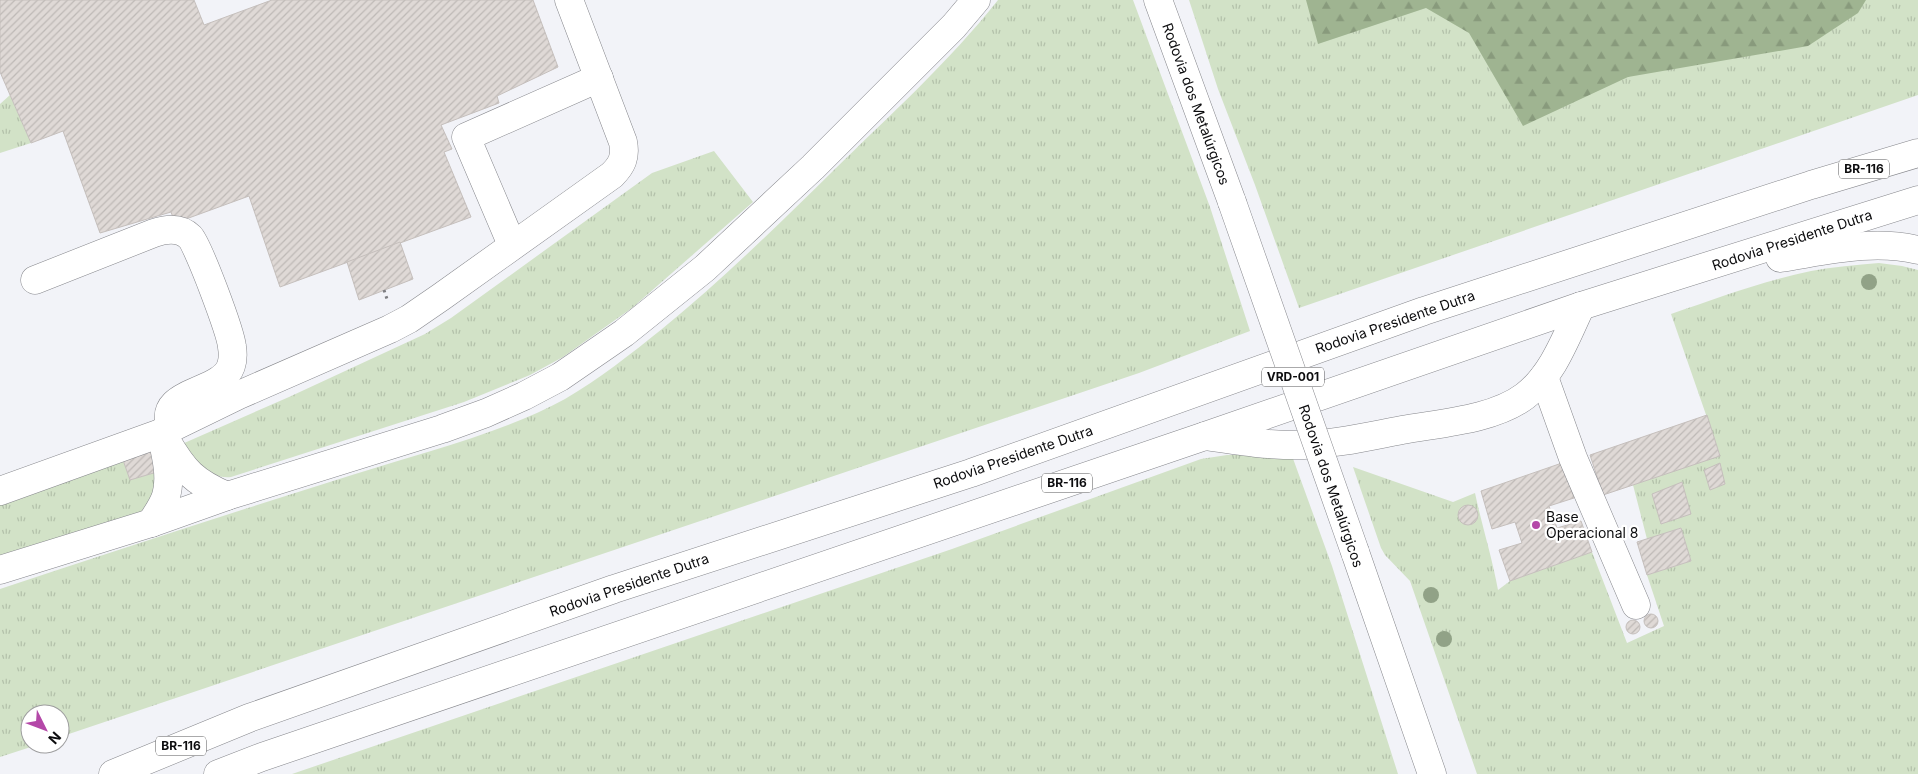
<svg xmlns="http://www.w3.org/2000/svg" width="1918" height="774" font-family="Inter,sans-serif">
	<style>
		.grass { fill: url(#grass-tufts) }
		.forest { fill: url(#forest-firs) }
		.building { fill: url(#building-hatch); stroke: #c5bfbc }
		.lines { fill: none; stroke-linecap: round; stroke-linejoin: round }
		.minor-casing { stroke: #86878c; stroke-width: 29 }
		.highway-casing { stroke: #86878c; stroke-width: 29 }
		.path { stroke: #7d7d81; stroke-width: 3; stroke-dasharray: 2.5 4; stroke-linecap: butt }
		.minor { stroke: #fff; stroke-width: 28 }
		.highway { stroke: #fff; stroke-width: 28 }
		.highway-bridge-casing { stroke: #86878c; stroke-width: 29; stroke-linecap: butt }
		.highway-bridge { stroke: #fff; stroke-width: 28 }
		.tree { fill: #91a287 }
		.poi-dot { fill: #b448a8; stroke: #fff; stroke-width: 2 }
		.labels { text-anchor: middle; stroke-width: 4.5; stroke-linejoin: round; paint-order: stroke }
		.shield { fill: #fff; stroke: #555556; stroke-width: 1 }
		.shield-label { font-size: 12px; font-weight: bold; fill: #0c0c0e }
		.street-label { font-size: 14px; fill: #0c0c0e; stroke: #fff }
		.poi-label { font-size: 14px; fill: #0c0c0e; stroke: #fff; text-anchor: start }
	</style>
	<defs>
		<pattern id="grass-tufts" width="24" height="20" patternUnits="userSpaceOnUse" patternTransform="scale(1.25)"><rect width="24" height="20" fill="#d2e2c7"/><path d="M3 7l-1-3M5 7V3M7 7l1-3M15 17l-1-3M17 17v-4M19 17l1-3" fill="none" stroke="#b3c1aa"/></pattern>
		<pattern id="forest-firs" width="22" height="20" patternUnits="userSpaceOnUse" patternTransform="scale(1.25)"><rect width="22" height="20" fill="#9fb491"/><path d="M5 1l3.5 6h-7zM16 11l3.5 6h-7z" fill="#889a7c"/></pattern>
		<pattern id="building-hatch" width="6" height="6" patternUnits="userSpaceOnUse" patternTransform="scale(1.25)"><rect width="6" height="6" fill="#dfd9d6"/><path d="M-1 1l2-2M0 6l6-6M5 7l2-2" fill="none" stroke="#beb9b6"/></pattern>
	</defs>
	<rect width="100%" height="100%" fill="#f2f3f8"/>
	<g class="grass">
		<path d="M998 0H1133L1210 207 1250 331 1139 373 60 737V714H30V744H40L0 757V589C117 550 234 512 352 475 420 453 503 433 565 399 599 379 631 354 662 329 722 280 777 226 833 171 889 116 949 62 998 0Z"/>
		<polygon points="1189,0 1918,0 1918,95 1299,308 1255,185 1218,89"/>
		<polygon points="10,95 31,143 0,153 0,104"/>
		<path d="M714 151 753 202 632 308 563 357 530 375 464 402 231 477C211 480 194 459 182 444L289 397 425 334 451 318 652 173Z"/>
		<path d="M1879 263 1902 266 1918 270V774H1477L1410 581 1385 555 1381 548 1353 467 1453 502 1475 493C1482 526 1492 557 1498 590L1510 581 1592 552 1627 643 1664 626 1647 575 1691 561 1681 528 1647 539 1633 485 1720 455 1671 314C1717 298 1763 281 1811 271 1833 267 1856 265 1879 263Z"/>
		<polygon points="1291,453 1332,566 1398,774 292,774 952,549 1201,459 1227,455"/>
		<polygon points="123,460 130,480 157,472 151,509 0,559 0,505"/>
	</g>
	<polygon class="forest" points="1306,0 1866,0 1858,13 1808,46 1628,77 1523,126 1469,33 1426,8 1318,44"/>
	<g class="building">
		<polygon points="0,0 194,0 204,25 272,0 533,0 558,67 497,96 499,103 441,125 452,149 444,152 471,217 280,287 249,196 175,223 171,212 100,233 63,131 31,143 0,72"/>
		<polygon points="400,242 413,279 359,300 347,262"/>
		<polygon points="1707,415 1720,456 1603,495 1590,455"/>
		<polygon points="151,451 157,472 130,480 123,460"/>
		<polygon points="1562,463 1574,498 1549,506 1557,528 1581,521 1592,552 1510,581 1499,550 1522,543 1515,522 1492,529 1481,491"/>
		<polygon points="1720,463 1725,484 1710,490 1704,470"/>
		<polygon points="1682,482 1691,514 1661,524 1652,494"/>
		<circle cx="1468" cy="515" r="10"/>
		<polygon points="1681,528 1691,561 1647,575 1637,542"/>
		<circle cx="1651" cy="621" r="7"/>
		<circle cx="1633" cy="627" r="7"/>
	</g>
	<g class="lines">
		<defs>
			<g id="minor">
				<polyline points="512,245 466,137 599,78"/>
				<path d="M35 280 154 233C166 229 180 227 190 237 198 245 231 333 232 347 233 353 233 360 231 366 221 395 156 389 171 428"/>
				<polyline points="1544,377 1573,458 1636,605"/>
				<path d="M1205 436C1238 441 1271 446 1304 445 1336 444 1370 436 1402 430 1440 423 1493 420 1525 396 1553 375 1566 337 1581 306"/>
				<path d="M166 440C184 471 194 482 227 496"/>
				<path d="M0 491 161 433 239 395 390 329 409 319 441 297 612 175C622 165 626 157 623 142L569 0"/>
				<path d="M151 523C156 515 163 506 166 496 172 476 165 452 161 433"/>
			</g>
			<g id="highway">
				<polyline points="1158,0 1232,202"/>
				<path d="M1780 258C1826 251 1872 239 1918 250"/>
				<polyline points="1355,552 1432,774"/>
				<polyline points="0,570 151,523 227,496 442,429 486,413 524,396 560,377 624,333 705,268 813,167 954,26 976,0"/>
				<polyline points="113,774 249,718 614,589 971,473 1424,311 1811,185 1918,153"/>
				<polyline points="218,774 262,757 1205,436 1581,306 1918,200"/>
			</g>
		</defs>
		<use href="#minor" class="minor-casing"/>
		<use href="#highway" class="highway-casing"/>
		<polyline class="path" points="384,290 387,299"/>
		<use href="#minor" class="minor"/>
		<use href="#highway" class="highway"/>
		<defs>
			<polyline id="highway-bridge" points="1232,202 1355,552"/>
		</defs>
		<use href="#highway-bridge" class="highway-bridge-casing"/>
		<use href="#highway-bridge" class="highway-bridge"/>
	</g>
	<g class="tree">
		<circle cx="1869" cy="282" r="8"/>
		<circle cx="1431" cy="595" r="8"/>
		<circle cx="1444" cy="639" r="8"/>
	</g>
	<circle class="poi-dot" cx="1536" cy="525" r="5"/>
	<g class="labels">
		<g class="shield">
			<rect x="1839" y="159.5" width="50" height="19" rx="4"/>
			<rect x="1262" y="367.5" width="62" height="19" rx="4"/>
			<rect x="1042" y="473.5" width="50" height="19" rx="4"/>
			<rect x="156" y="736.5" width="50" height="19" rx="4"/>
		</g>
		<g class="shield-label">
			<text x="1864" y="173">BR-116</text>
			<text x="1293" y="381">VRD-001</text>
			<text x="1067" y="487">BR-116</text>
			<text x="181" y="750">BR-116</text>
		</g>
		<g class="street-label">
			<text transform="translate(1196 104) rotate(70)" y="5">Rodovia dos Metalúrgicos</text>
			<text transform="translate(1792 240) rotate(-18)" y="5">Rodovia Presidente Dutra</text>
			<text transform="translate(1395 322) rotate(-19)" y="5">Rodovia Presidente Dutra</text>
			<text transform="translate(1013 457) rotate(-19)" y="5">Rodovia Presidente Dutra</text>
			<text transform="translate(1331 486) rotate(71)" y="5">Rodovia dos Metalúrgicos</text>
			<text transform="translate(629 585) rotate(-19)" y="5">Rodovia Presidente Dutra</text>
		</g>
		<g class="poi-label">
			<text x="1546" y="522">Base<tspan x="1546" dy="16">Operacional 8</tspan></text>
		</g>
	</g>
	<g transform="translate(45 729) rotate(132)"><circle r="24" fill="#ffffff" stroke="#9e9e9f"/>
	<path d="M0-4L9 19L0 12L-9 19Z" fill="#b448a8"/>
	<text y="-8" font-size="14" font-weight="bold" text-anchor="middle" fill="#0c0c0e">N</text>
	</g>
</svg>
